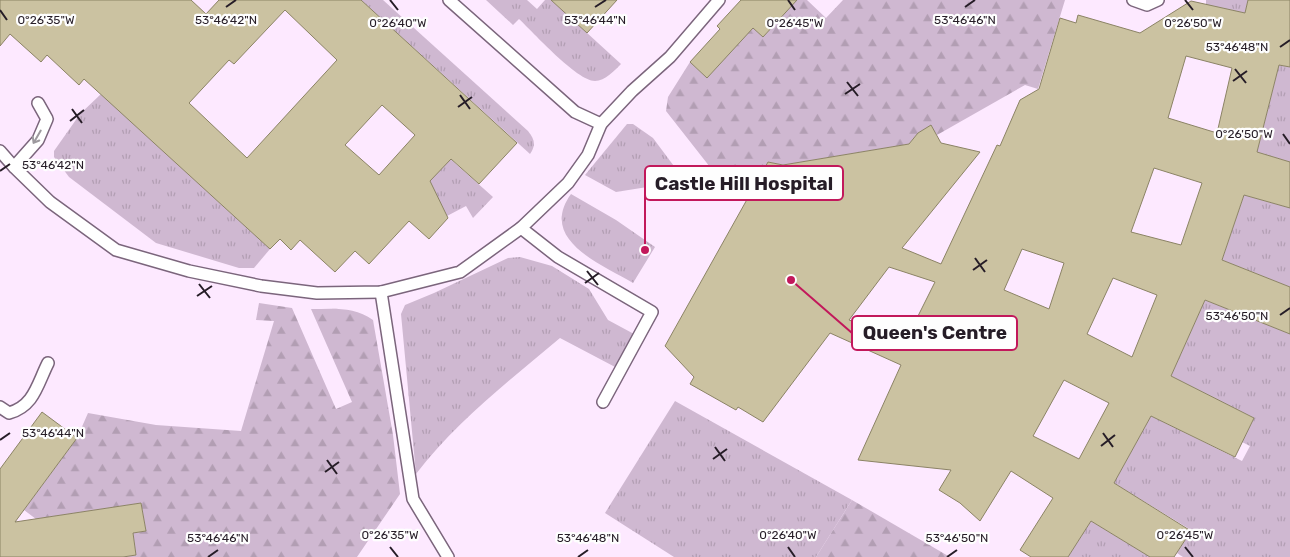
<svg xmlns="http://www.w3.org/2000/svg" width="1290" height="557" font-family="Rubik,sans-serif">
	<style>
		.grass { fill: url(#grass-tufts) }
		.forest { fill: url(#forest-firs) }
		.building { fill: #cbc2a1; stroke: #8b8365; fill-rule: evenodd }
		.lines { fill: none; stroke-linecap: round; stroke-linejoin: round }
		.service-casing { stroke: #7b657c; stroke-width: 14 }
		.service { stroke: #fff; stroke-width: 11 }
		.oneway { stroke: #9d999e }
		.ticks { fill: none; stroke: #261d27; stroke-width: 2 }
		.ticks-label { font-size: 12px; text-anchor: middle; fill: #261d27; stroke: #fefefe; stroke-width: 4.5; stroke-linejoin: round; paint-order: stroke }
		.leader { fill: none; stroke: #c2185b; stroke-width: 2 }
		.callout-dot { fill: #c2185b; stroke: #fefefe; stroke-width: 2 }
		.callout { fill: #fefefe; stroke: #c2185b; stroke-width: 2 }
		.callout-label { font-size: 19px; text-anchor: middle; font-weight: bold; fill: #261d27 }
	</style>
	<defs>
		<pattern id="grass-tufts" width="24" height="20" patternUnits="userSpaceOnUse" patternTransform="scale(1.25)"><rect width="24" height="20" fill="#cfb8d1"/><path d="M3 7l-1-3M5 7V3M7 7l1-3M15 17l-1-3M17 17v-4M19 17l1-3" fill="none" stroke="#b29eb3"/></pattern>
		<pattern id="forest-firs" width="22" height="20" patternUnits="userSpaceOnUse" patternTransform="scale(1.25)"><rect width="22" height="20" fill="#cfb8d1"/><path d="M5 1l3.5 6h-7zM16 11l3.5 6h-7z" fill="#b29eb3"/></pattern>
	</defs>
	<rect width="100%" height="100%" fill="#fde9ff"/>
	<g class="grass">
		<path d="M361 0H383L528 131C535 140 536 145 530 154Z"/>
		<path d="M486 0H527L537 9 545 0H551L621 64C615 70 605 81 595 81 577 81 533 32 519 19L513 25Z"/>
		<polygon points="1206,0 1248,0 1245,13 1206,5"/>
		<polygon points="1279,65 1290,67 1290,162 1257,152"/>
		<polygon points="101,94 270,249 254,268 239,268 156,243 69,177 54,157 54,151 80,114"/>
		<polygon points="627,124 633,124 653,138 685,181 616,192 585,175"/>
		<polygon points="447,156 493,197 473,218 466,206 447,216 427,178 430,181"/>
		<path d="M571 194 616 220 655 247 633 283C601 264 538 240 571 194Z"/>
		<polygon points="1244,195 1290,208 1290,287 1222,260"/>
		<path d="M520 257 552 266 589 289 608 320 634 334 617 368 560 338C509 381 456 422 416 474L401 314 405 305 434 293 508 258Z"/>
		<polygon points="1205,300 1290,334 1290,557 1183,557 1177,553 1191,530 1114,483 1151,416 1242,461 1250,446 1242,442 1254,418 1171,376"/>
		<polygon points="675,401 852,500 816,557 674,557 605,513"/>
		<polygon points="1091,521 1150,557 1068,557"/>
	</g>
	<g class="forest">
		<polygon points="797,0 807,0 826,18 843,0 1065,0 1038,89 1025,85 937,135 931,126 918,133 909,144 783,165 768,162 764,168 717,176 666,111 668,97 690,62 707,78 752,27 763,37"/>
		<path d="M259 303 292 308 336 409 352 402 311 309C333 309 354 306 373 320L393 435 400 494 357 557H123L136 555 133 533 146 531 141 503 36 519 24 510 77 438 88 413 156 425 241 431 274 321 256 320Z"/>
		<polygon points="852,500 950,557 816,557"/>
	</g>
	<g class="building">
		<path d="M0 0H191L206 14 219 0H361L517 143 479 184 451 159 430 181 448 218 429 239 409 221 369 264 355 251 335 272 300 240 291 250 280 239 270 249 84 79 79 85 47 55 41 62 10 34 0 46ZM285 10 337 60 247 158 189 103 229 60 234 64ZM382 105 415 135 379 175 345 145Z"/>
		<polygon points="551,0 617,0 587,33"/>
		<polygon points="741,0 797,0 763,37 753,28 707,78 690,62 720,29 717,26"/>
		<path d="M1248 0H1290V67L1279 65 1257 152 1290 162V208L1244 195 1222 260 1290 287V334L1205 300 1171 376 1254 418 1235 457 1151 416 1114 483 1191 531 1174 557H1150L1091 521 1068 557H1031L1020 550 1053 498 1011 471 980 521 960 503 939 490 951 470 858 460 901 365 830 333 763 422 738 407 736 410 690 384 694 377 665 346 768 162 783 165 909 144 918 133 931 125 941 143 980 152 902 248 941 264 997 145 1000 146 1020 100 1039 89 1060 18 1076 23 1078 15 1140 33 1191 1 1245 13ZM1186 56 1232 68 1217 133 1168 118ZM1154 168 1202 183 1181 245 1131 232ZM1022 249 1064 263 1049 309 1004 290ZM889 267 935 282 906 340 849 320ZM1113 278 1157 295 1132 357 1087 334ZM1064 380 1109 403 1079 459 1033 436Z"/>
		<polygon points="42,412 77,438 15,522 141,503 146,531 133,533 136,555 123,557 0,557 0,469"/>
	</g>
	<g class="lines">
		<defs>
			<g id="service">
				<polyline points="449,0 575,112 601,124"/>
				<polyline points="1133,0 1147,5 1158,0"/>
				<polyline points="0,151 14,167 50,202 116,250 189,271 261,286 317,293 381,292 460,272 521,228 568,183 588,155 601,124 632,91 670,57 719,0"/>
				<polyline points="14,167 38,140 47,119 38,103"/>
				<polyline points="521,228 558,257 652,312 603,402"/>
				<polyline points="381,292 413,499 448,557"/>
				<path d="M0 407 9 413C34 406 37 385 48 363"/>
			</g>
		</defs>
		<use href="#service" class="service-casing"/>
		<use href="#service" class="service"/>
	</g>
	<defs><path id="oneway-shaft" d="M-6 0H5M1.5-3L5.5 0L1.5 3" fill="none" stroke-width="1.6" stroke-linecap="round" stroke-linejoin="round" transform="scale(1.25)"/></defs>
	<use class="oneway" href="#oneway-shaft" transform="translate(37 137) rotate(120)"/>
	<path class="ticks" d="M390 0 398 10M788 0 795 10M1185 0 1193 10M226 7 236 0M595 7 606 0M965 7 975 0M0 10 7 20M1280 47 1290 40M1235 69 1246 83M1233 81 1247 71M847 82 858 96M845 94 860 84M460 95 470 109M458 107 472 97M72 109 82 123M70 121 84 110M1283 134 1290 144M0 171 10 164M975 258 985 272M973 270 987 260M587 271 598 285M585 283 599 273M199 284 210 298M197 296 212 286M1280 315 1290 308M1103 433 1113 447M0 440 10 433M1101 446 1115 435M715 447 725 461M713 459 727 449M327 460 337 474M325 472 339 462M390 547 398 557M788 547 795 557M1185 547 1193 557M208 557 218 550M578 557 588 550M947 557 957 550"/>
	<g class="ticks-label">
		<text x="226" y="24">53°46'42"N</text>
		<text x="595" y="24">53°46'44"N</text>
		<text x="965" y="24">53°46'46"N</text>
		<text x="46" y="24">0°26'35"W</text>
		<text x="398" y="27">0°26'40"W</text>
		<text x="795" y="27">0°26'45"W</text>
		<text x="1193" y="27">0°26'50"W</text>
		<text x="1237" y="51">53°46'48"N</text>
		<text x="1244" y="138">0°26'50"W</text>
		<text x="53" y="169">53°46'42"N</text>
		<text x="1237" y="320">53°46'50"N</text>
		<text x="53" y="437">53°46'44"N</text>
		<text x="390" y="539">0°26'35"W</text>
		<text x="788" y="539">0°26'40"W</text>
		<text x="1185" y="539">0°26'45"W</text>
		<text x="218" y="542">53°46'46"N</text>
		<text x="588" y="542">53°46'48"N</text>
		<text x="957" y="542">53°46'50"N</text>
	</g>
	<path class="leader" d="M645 250L645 183M791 280L852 333"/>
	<g class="callout-dot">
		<circle cx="645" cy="250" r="5"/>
		<circle cx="791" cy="280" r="5"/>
	</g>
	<g class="callout">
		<rect x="645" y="166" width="198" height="34" rx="5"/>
		<rect x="852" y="316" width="165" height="34" rx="5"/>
	</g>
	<g class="callout-label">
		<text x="744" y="190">Castle Hill Hospital</text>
		<text x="935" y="339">Queen's Centre</text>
	</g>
</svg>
